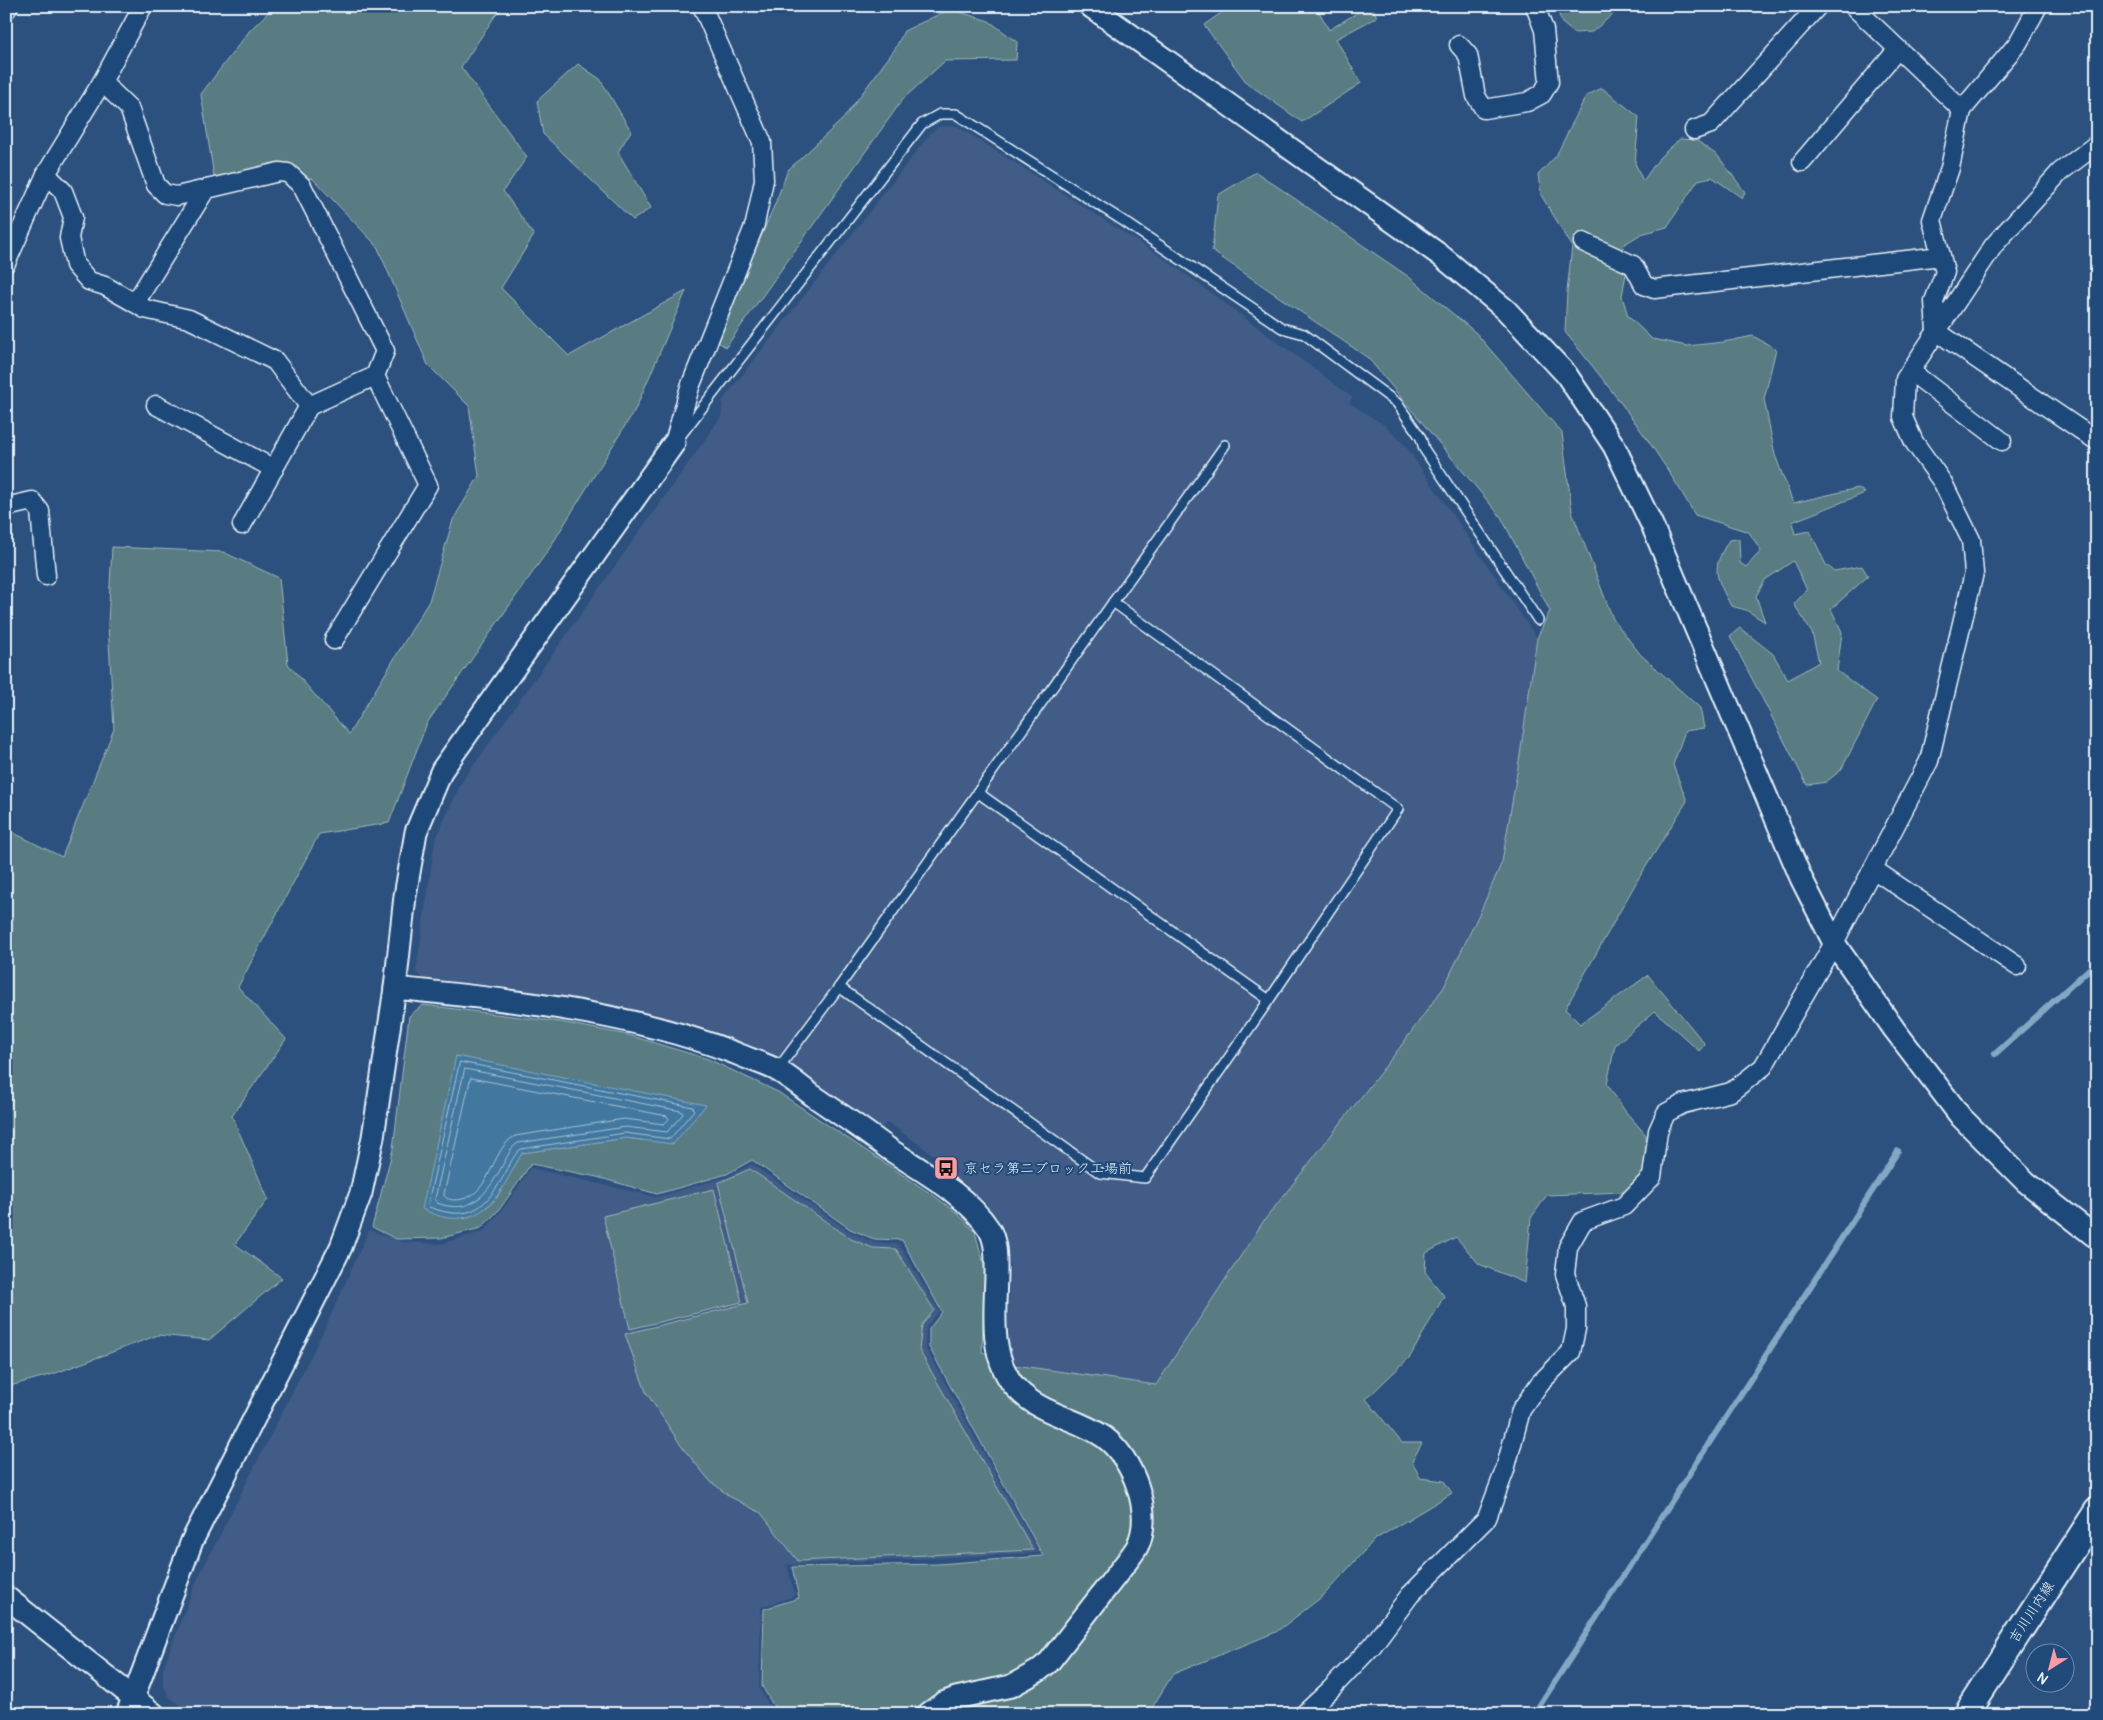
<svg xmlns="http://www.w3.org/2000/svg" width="2103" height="1720" font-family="Pangolin,'Klee One',sans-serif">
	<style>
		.built { fill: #405c87 }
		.green { fill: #597c81; stroke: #a0b6bc; fill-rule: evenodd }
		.water { fill: #42789f; stroke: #84a8c3 }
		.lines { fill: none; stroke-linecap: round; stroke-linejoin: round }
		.shore { stroke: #a6c1d4; stroke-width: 1 }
		.stream { stroke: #84a8c3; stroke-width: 6 }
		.service-casing { stroke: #e8f1f8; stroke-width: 12 }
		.minor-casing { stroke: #e8f1f8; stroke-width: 21 }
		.tertiary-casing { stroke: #e8f1f8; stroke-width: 25 }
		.secondary-casing { stroke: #e8f1f8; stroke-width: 29 }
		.service { stroke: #1f4a7a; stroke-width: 9 }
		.minor { stroke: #1f4a7a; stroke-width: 18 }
		.tertiary { stroke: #1f4a7a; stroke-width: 21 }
		.secondary { stroke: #1f4a7a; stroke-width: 25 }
		.labels { text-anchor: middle; stroke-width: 4; stroke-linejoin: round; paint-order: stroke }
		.poi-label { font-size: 14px; fill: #e8f1f8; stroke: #1f4a7a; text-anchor: start }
		.street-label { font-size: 14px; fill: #e8f1f8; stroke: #1f4a7a }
	</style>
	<rect width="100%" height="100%" fill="#2d517f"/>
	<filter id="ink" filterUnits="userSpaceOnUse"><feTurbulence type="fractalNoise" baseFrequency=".02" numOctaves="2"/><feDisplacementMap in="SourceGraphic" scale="10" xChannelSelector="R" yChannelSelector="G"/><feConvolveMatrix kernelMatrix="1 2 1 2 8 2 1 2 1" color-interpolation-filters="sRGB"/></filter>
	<g filter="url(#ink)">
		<g class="built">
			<polygon points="957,126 1162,257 1352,397 1349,403 1383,424 1405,445 1537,638 1520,755 1502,862 1482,908 1444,987 1398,1050 1263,1222 1156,1385 1014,1365 1007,1349 1010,1264 1004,1231 985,1202 952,1179 957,1171 887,1122 882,1129 812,1079 751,1049 658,1017 552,998 426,982 416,972 435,841 461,783 721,417 723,400 930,134 938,127"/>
			<polygon points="752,1164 850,1232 875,1243 899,1244 939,1311 926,1327 925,1347 1039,1553 787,1565 795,1596 761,1607 759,1687 774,1714 190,1714 169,1696 163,1684 163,1668 197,1580 327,1324 369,1230 402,1242 441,1244 484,1231 503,1209 531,1168 656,1197 727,1177"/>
		</g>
		<g class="green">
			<polygon points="275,6 505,6 495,16 461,67 527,157 503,191 534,235 501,288 569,356 686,291 636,408 549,549 427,723 389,823 319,834 238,987 286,1039 232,1116 268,1199 235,1244 282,1278 209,1340 158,1335 53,1374 6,1387 6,829 62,857 114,729 108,624 112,547 223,552 279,578 288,664 349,734 429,601 453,520 479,476 469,406 428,365 377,246 312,178 215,183 201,94 251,29"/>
			<polygon points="1231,6 1316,6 1329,30 1368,6 1372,6 1377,17 1336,39 1361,83 1302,122 1247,83 1204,25"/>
			<polygon points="1556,6 1620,6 1619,9 1592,32 1574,33 1562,23"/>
			<polygon points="950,9 989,21 1017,42 1016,60 945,61 903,99 726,347 716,341 775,204 788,170 843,119 895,49 904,31"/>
			<polygon points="578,64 600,79 631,131 618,152 651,208 633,220 543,134 537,101"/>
			<path d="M1602 88 1639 117 1635 163 1643 181 1660 157 1680 139 1696 140 1718 156 1745 192 1742 198 1712 177 1698 180 1667 227 1641 234 1623 245 1626 274 1622 296 1628 316 1652 339 1687 346 1724 342 1753 336 1776 349 1764 399 1775 455 1793 503 1858 488 1865 493 1792 522 1795 534 1810 531 1826 565 1834 571 1862 566 1868 576 1831 609 1842 632 1837 671 1877 700 1841 770 1826 782 1807 785 1730 636 1740 628 1773 654 1788 680 1819 662 1812 633 1794 604 1807 590 1793 561 1765 580 1756 596 1765 622 1746 610 1731 606C1716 577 1710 570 1729 540L1739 539 1740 563 1746 567 1761 551 1749 532 1695 515C1657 448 1613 391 1565 332L1567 292 1572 246 1541 195 1538 175 1556 156 1586 96Z"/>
			<path d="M1256 172 1409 277 1476 333 1562 433 1572 512 1613 619 1640 654 1700 708 1704 728 1685 731 1673 765 1687 801 1637 881 1565 1009 1580 1024 1648 975 1705 1044 1699 1051 1655 1011 1615 1045 1607 1084 1625 1111 1646 1135 1645 1172 1624 1192 1547 1195 1531 1218 1525 1283 1479 1264 1456 1237 1426 1253 1425 1272 1444 1296 1410 1357 1366 1399 1402 1443H1422L1412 1461 1420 1478 1444 1481 1452 1493 1374 1540 1323 1596 1276 1632 1173 1674 1148 1714H778L762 1686 764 1609 799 1598 792 1567 938 1564 1043 1556 929 1347V1329L942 1312 902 1240 874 1239 850 1229 752 1160 727 1174 657 1194 597 1177 531 1164 499 1210 481 1228 441 1238 396 1239 372 1227 393 1149 409 1016 423 1005 560 1022 628 1035 708 1059 778 1092 933 1195 957 1213 975 1232 985 1268 982 1352 1014 1365 1156 1385 1263 1222 1398 1050 1444 987 1482 908 1502 862 1520 755 1537 638 1550 611 1501 517 1368 358 1212 251 1218 195ZM456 1056 642 1140 626 1138 522 1153 496 1199 487 1207 464 1219Z"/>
			<polygon points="750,1169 851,1239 873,1248 896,1249 934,1310 922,1325 919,1350 1033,1550 798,1561 761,1513 729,1496 710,1481 682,1447 646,1392 625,1334 748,1303 718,1183"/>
			<polygon points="714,1189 742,1302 630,1329 603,1216"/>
		</g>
		<path class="water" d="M456 1056 706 1105 673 1144 626 1138 522 1153C504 1184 491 1223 448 1218 439 1217 430 1212 422 1209Z"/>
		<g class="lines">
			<g class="shore">
				<path d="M460 1062 693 1107 694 1110 670 1139 625 1133 521 1149C514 1154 510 1164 506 1172 486 1207 472 1223 429 1207L428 1204Z"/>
				<path d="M465 1069 681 1111 683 1114 667 1132 625 1127 518 1143 512 1148C494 1179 481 1219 437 1203L435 1200Z"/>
				<path d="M471 1078 667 1116 669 1119 664 1124 624 1119 515 1136C489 1150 492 1201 453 1200 448 1199 446 1199 444 1195Z"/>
			</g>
			<g class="stream">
				<polyline points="1995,1054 2097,962"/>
				<polyline points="1534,1714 1898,1151"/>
			</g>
			<defs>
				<g id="service">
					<polyline points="681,435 922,124 940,114 956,114 1125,222 1282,328 1304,334 1397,403 1421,438 1424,449 1538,620"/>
					<polyline points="977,792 1269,1000"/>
					<polyline points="839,987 1100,1173 1145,1178 1269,1000 1398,809 1113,602"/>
					<polyline points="777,1070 839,987 1225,445"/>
				</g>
				<g id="minor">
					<polyline points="1853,6 1962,110 1950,168 1932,220 1945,272 1934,301 1936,331"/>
					<polyline points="6,10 9,6"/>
					<polyline points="1459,45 1468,55 1476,96 1484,109 1527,102 1542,94 1549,82 1544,30 1535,6"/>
					<polyline points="102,82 129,108 156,185 165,194 177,196 279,172 288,173 302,186 385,351 375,376 309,406 242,525"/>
					<polyline points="1962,110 2018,43 2038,6"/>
					<polyline points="1694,130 1711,124 1818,6"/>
					<polyline points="1802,162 1898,49"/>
					<polyline points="46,174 63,191 73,217 69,238 75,265 89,281 105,286 135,303"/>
					<polyline points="206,189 135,303 145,309 189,319 275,361 309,406"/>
					<polyline points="1583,242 1633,265 1644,285 1654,289 1941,256"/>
					<polyline points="6,263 46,174 102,82 143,6"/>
					<polyline points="1936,331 2097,441"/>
					<polyline points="1910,371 2002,441"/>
					<polyline points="156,405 274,469"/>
					<polyline points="674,443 690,387 755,224 764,180 762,142 702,6"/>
					<polyline points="6,507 32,501 40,511 46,576"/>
					<polyline points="334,640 428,485 375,376"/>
					<polyline points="1873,869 2017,966"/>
					<polyline points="1304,1714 1330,1690 1372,1646 1410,1595 1487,1518 1505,1470 1521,1410 1540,1383 1571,1352 1576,1329 1576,1306 1565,1274 1568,1247 1583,1221 1624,1206 1652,1177 1658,1131 1666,1113 1683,1104 1731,1092 1763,1067 1834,943 1929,761 1974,573 1971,540 1943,483 1914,442 1903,417 1905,379 1994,245 2060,172 2097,144"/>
				</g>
				<g id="tertiary">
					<polyline points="1090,6 1440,255 1506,310 1566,374 1614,446 1652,525 1801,878 1834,943 1894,1029 1961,1117 2026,1182 2097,1238"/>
					<path d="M395 988C510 1000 627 1011 735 1053 749 1059 762 1063 775 1069 789 1076 802 1088 815 1097 840 1114 865 1131 889 1149 923 1172 966 1194 989 1229 997 1242 996 1260 996 1276 995 1313 989 1358 1016 1388 1042 1416 1076 1417 1104 1437 1133 1458 1154 1513 1137 1547 1134 1552 1131 1556 1128 1560L1049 1662 1038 1671 1011 1686 956 1698 943 1703 928 1714"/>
					<polyline points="6,1597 154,1714"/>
					<polyline points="127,1714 192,1541 341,1247 361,1193 373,1137 395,988 405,896 416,832 442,770 674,443"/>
				</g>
				<polyline id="secondary" points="1966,1714 2097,1511"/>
			</defs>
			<use href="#service" class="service-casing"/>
			<use href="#minor" class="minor-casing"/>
			<use href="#tertiary" class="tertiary-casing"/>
			<use href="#secondary" class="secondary-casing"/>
			<use href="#service" class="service"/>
			<use href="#minor" class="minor"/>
			<use href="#tertiary" class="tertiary"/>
			<use href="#secondary" class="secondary"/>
		</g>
	</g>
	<defs>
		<symbol id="bus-square" viewBox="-11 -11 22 22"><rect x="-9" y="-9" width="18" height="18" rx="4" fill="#ff9aa2" stroke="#1f4a7a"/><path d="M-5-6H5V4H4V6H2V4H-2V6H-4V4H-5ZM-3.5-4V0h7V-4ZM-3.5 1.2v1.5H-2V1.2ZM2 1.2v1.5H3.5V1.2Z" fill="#111"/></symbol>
	</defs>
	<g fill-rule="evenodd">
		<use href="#bus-square" x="932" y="1154" width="28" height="28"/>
	</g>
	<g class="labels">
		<g class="poi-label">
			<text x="964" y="1173">京セラ第二ブロック工場前</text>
		</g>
		<g class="street-label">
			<text transform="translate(2031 1612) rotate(-57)" y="5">吉川川内線</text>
		</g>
	</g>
	<rect width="2103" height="1720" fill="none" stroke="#1f4a7a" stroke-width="25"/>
	<rect x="12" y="12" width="2078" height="1695" fill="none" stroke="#e8f1f8" stroke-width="2" filter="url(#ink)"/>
	<g transform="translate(2050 1668) rotate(216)"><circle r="24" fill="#1f4a7a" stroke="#6f8dac"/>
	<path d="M0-4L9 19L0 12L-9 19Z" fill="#ff9aa2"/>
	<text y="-8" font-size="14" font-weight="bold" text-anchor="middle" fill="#e8f1f8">N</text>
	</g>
</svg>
